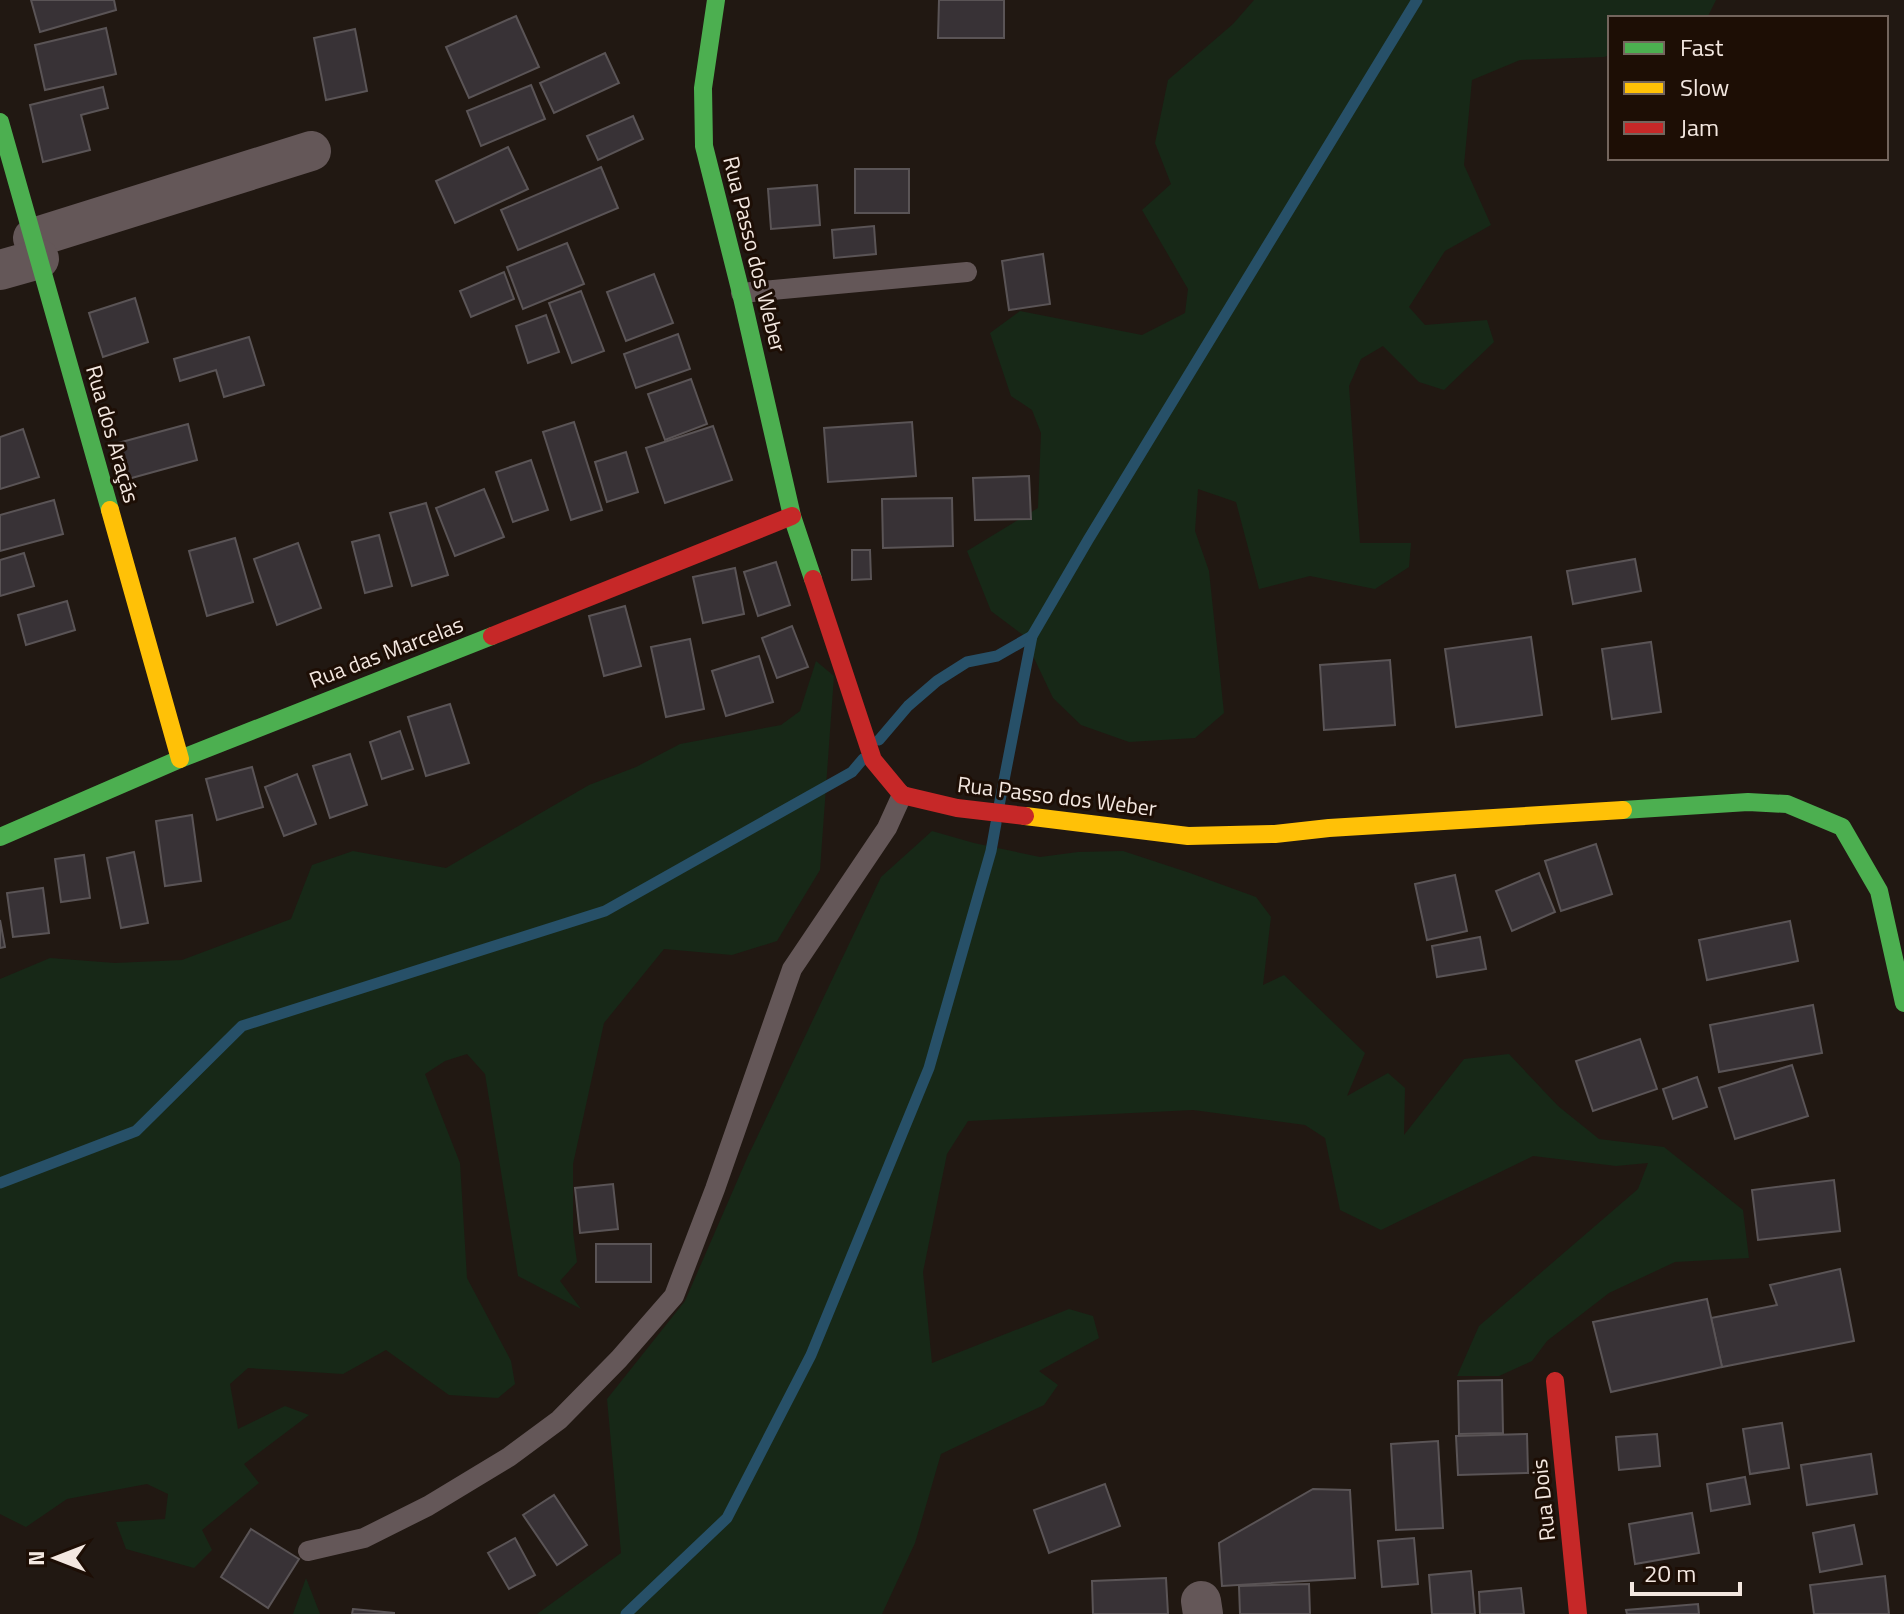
<svg xmlns="http://www.w3.org/2000/svg" width="1904" height="1614" font-family="'Titillium Web',sans-serif">
	<style>
		.green { fill: #172817 }
		.lines { fill: none; stroke-linecap: round; stroke-linejoin: round }
		.stream { stroke: #275068; stroke-width: 11 }
		.building { fill: #383236; stroke: #5a5456; stroke-width: 2 }
		.lane { stroke: #645758; stroke-width: 20 }
		.street { stroke: #645758; stroke-width: 40 }
		.fast { stroke: #4caf50; stroke-width: 18 }
		.slow { stroke: #ffc107; stroke-width: 18 }
		.jam { stroke: #c62828; stroke-width: 18 }
		.labels { text-anchor: middle; stroke-width: 6; stroke-linejoin: round; paint-order: stroke }
		.street-label { font-size: 22px; fill: #f3e7e0; stroke: #1d0e05 }
	</style>
	<rect width="100%" height="100%" fill="#211812"/>
	<g class="green">
		<polygon points="1254,0 1716,0 1707,18 1610,18 1610,55 1604,57 1520,60 1472,80 1464,165 1491,225 1445,251 1409,307 1425,325 1487,320 1494,342 1444,390 1419,382 1383,346 1361,359 1349,386 1360,543 1411,543 1409,567 1375,589 1310,576 1259,589 1236,502 1198,489 1195,531 1209,571 1224,713 1195,738 1129,742 1081,725 1053,698 1023,635 991,611 967,551 1038,508 1041,433 1032,410 1011,396 990,333 1020,311 1142,335 1185,313 1188,289 1142,210 1171,184 1155,143 1168,80 1233,24"/>
		<polygon points="816,661 834,676 820,870 777,941 732,955 664,949 604,1023 573,1164 573,1232 577,1262 560,1281 581,1309 518,1276 485,1074 467,1054 445,1061 425,1074 460,1163 467,1278 511,1361 515,1384 498,1398 449,1395 386,1350 343,1374 248,1368 230,1384 238,1429 285,1406 309,1415 244,1464 259,1483 202,1530 212,1550 194,1568 126,1549 116,1522 165,1519 168,1494 147,1484 67,1499 26,1527 0,1514 0,979 50,958 115,963 182,960 291,919 312,865 353,851 446,868 589,785 636,767 680,744 781,725 800,711"/>
		<polygon points="932,831 974,843 1040,857 1078,852 1123,851 1190,873 1256,897 1271,917 1263,985 1284,975 1365,1053 1347,1096 1388,1073 1405,1088 1404,1135 1464,1059 1509,1054 1558,1106 1599,1139 1664,1147 1743,1210 1749,1258 1675,1262 1609,1293 1547,1341 1532,1361 1499,1376 1457,1376 1479,1326 1638,1189 1648,1163 1616,1166 1533,1156 1381,1230 1340,1210 1325,1138 1305,1125 1193,1110 968,1121 947,1154 923,1272 932,1363 1069,1309 1093,1316 1099,1338 1039,1371 1058,1385 1044,1405 941,1454 915,1543 882,1614 537,1614 621,1553 607,1399 685,1301 748,1156 881,877"/>
		<polygon points="306,1578 320,1614 293,1614"/>
	</g>
	<g class="lines">
		<g class="stream">
			<polyline points="879,740 908,706 937,681 967,662 997,656 1032,636"/>
			<polyline points="999,806 1032,636 1088,540 1417,0"/>
			<polyline points="0,1183 136,1131 242,1026 605,911 852,772 863,759"/>
			<polyline points="626,1614 727,1518 811,1355 929,1068 991,851 996,823"/>
		</g>
	</g>
	<g class="building">
		<polygon points="31,0 114,0 116,10 40,32"/>
		<polygon points="939,0 1004,0 1004,38 938,38"/>
		<polygon points="516,16 539,67 469,98 446,47"/>
		<polygon points="106,28 116,74 45,90 35,45"/>
		<polygon points="355,29 367,91 326,100 314,38"/>
		<polygon points="605,53 619,83 554,113 540,83"/>
		<polygon points="531,85 545,119 481,146 467,111"/>
		<polygon points="103,87 108,108 81,115 90,150 43,162 30,105"/>
		<polygon points="633,116 643,139 598,160 587,136"/>
		<polygon points="508,147 528,189 455,223 436,181"/>
		<polygon points="601,167 618,208 518,250 501,210"/>
		<rect x="855" y="169" width="54" height="44"/>
		<polygon points="817,185 820,225 771,229 768,189"/>
		<polygon points="874,226 876,254 834,258 832,230"/>
		<polygon points="567,243 584,284 523,309 507,267"/>
		<polygon points="1043,254 1050,304 1009,310 1002,261"/>
		<polygon points="504,272 514,299 471,317 460,291"/>
		<polygon points="654,274 673,323 626,341 607,292"/>
		<polygon points="581,291 604,351 572,363 549,303"/>
		<polygon points="135,298 148,342 103,357 89,313"/>
		<polygon points="546,315 559,352 528,363 516,326"/>
		<polygon points="678,334 690,369 636,388 624,354"/>
		<polygon points="249,337 264,385 224,397 216,370 180,381 174,359"/>
		<polygon points="691,379 707,424 665,440 648,394"/>
		<polygon points="574,422 602,510 571,520 543,432"/>
		<polygon points="912,422 916,476 828,482 824,428"/>
		<polygon points="188,424 197,460 128,479 118,443"/>
		<polygon points="713,426 732,480 665,503 646,448"/>
		<polygon points="23,429 39,477 0,489 0,437"/>
		<polygon points="626,452 638,492 607,502 595,462"/>
		<polygon points="531,460 548,510 513,522 496,472"/>
		<polygon points="1029,476 1031,519 975,520 973,478"/>
		<polygon points="484,489 504,537 455,556 436,508"/>
		<polygon points="952,498 953,546 883,548 882,499"/>
		<polygon points="54,500 63,534 0,551 0,515"/>
		<polygon points="426,503 448,575 412,586 390,513"/>
		<polygon points="379,535 392,586 365,593 352,542"/>
		<polygon points="235,538 253,602 207,616 189,551"/>
		<polygon points="298,543 321,608 277,625 254,559"/>
		<polygon points="852,550 870,550 871,579 852,580"/>
		<polygon points="24,553 34,586 0,596 0,560"/>
		<polygon points="1635,559 1641,591 1573,604 1567,571"/>
		<polygon points="776,562 790,605 758,616 744,572"/>
		<polygon points="735,568 744,614 703,623 693,577"/>
		<polygon points="67,601 75,630 26,645 18,615"/>
		<polygon points="625,606 641,666 604,676 589,616"/>
		<polygon points="792,626 808,667 777,678 762,638"/>
		<polygon points="1531,637 1542,715 1456,727 1445,649"/>
		<polygon points="690,639 704,709 666,717 651,647"/>
		<polygon points="1651,642 1661,712 1612,719 1602,649"/>
		<polygon points="759,656 773,702 726,716 712,671"/>
		<polygon points="1390,660 1395,725 1324,730 1320,665"/>
		<polygon points="450,704 469,763 426,776 408,717"/>
		<polygon points="400,731 413,769 382,779 370,742"/>
		<polygon points="350,754 367,805 330,818 313,766"/>
		<polygon points="252,767 263,807 217,820 206,779"/>
		<polygon points="297,774 316,824 284,836 265,787"/>
		<polygon points="192,815 201,881 165,886 156,821"/>
		<polygon points="1596,844 1612,894 1561,911 1545,861"/>
		<polygon points="134,852 148,923 121,928 107,858"/>
		<polygon points="84,855 90,898 61,902 55,859"/>
		<polygon points="1539,873 1555,912 1512,931 1496,891"/>
		<polygon points="1455,875 1467,931 1427,940 1415,884"/>
		<polygon points="43,888 49,933 13,937 7,893"/>
		<polygon points="0,920 5,947 0,948"/>
		<polygon points="1790,921 1798,961 1707,980 1699,940"/>
		<polygon points="1480,937 1486,969 1437,977 1432,946"/>
		<polygon points="1813,1005 1822,1053 1719,1072 1710,1025"/>
		<polygon points="1640,1039 1657,1089 1593,1111 1576,1061"/>
		<polygon points="1792,1065 1808,1116 1735,1139 1719,1088"/>
		<polygon points="1697,1077 1707,1107 1673,1119 1663,1089"/>
		<polygon points="1834,1180 1840,1231 1758,1240 1752,1190"/>
		<polygon points="613,1184 618,1229 580,1233 575,1188"/>
		<rect x="596" y="1244" width="55" height="38"/>
		<polygon points="1840,1269 1854,1341 1722,1367 1711,1318 1777,1305 1770,1285"/>
		<polygon points="1707,1299 1722,1367 1611,1392 1593,1322"/>
		<polygon points="1502,1380 1503,1433 1459,1434 1458,1381"/>
		<polygon points="1782,1423 1789,1468 1750,1474 1743,1429"/>
		<polygon points="1527,1434 1528,1473 1458,1475 1456,1436"/>
		<polygon points="1657,1434 1660,1466 1619,1470 1616,1437"/>
		<polygon points="1438,1441 1443,1528 1396,1530 1391,1444"/>
		<polygon points="1871,1454 1877,1494 1807,1505 1801,1465"/>
		<polygon points="1745,1477 1750,1504 1711,1511 1707,1484"/>
		<polygon points="1105,1484 1120,1526 1049,1553 1034,1510"/>
		<polygon points="1313,1489 1350,1490 1355,1578 1222,1586 1219,1543"/>
		<polygon points="554,1495 587,1545 557,1565 523,1515"/>
		<polygon points="1692,1513 1699,1553 1635,1564 1629,1524"/>
		<polygon points="1854,1525 1862,1564 1820,1572 1813,1533"/>
		<polygon points="251,1529 299,1559 268,1608 221,1577"/>
		<polygon points="515,1538 535,1575 509,1589 488,1553"/>
		<polygon points="1414,1538 1418,1584 1382,1587 1378,1541"/>
		<polygon points="1471,1571 1475,1614 1432,1614 1429,1575"/>
		<polygon points="1885,1576 1889,1614 1814,1614 1810,1585"/>
		<polygon points="1166,1578 1168,1614 1093,1614 1092,1581"/>
		<polygon points="1309,1584 1310,1614 1240,1614 1239,1586"/>
		<polygon points="1521,1588 1524,1614 1480,1614 1479,1592"/>
		<polygon points="1698,1604 1699,1614 1627,1614 1626,1610"/>
		<polygon points="353,1609 394,1613 394,1614 352,1614"/>
	</g>
	<g class="lines">
		<g class="lane">
			<polyline points="741,293 967,272"/>
			<polyline points="308,1551 364,1538 428,1506 509,1457 559,1420 619,1359 674,1296 715,1189 792,969 887,828 902,795"/>
		</g>
		<g class="street">
			<polyline points="33,238 311,151"/>
			<polyline points="0,270 39,259"/>
			<polyline points="1201,1601 1203,1614"/>
		</g>
		<g class="fast">
			<polyline points="716,0 703,88 704,146 741,293 792,516 813,579"/>
			<polyline points="0,122 110,510"/>
			<polyline points="1623,810 1748,802 1787,804 1842,827 1879,891 1904,1003"/>
			<polyline points="0,837 180,759 492,636"/>
		</g>
		<g class="slow">
			<polyline points="110,510 180,759"/>
			<polyline points="1025,816 1188,836 1275,834 1329,828 1623,810"/>
		</g>
		<g class="jam">
			<polyline points="813,579 873,760 902,795 957,808 1025,816"/>
			<polyline points="492,636 792,516"/>
			<polyline points="1555,1381 1578,1614"/>
		</g>
	</g>
	<g class="labels">
		<g class="street-label">
			<text transform="translate(755 254) rotate(76)" y="8">Rua Passo dos Weber</text>
			<text transform="translate(113 434) rotate(74)" y="8">Rua dos Araçás</text>
			<text transform="translate(386 652) rotate(-21)" y="8">Rua das Marcelas</text>
			<text transform="translate(1057 796) rotate(7)" y="8">Rua Passo dos Weber</text>
			<text transform="translate(1543 1500) rotate(-96)" y="8">Rua Dois</text>
		</g>
	</g>
	<rect x="1608" y="16" width="280" height="144" fill="#1d0e05" stroke="#73655d" stroke-width="2"/>
	<rect x="1624" y="42" width="40" height="12" fill="#4caf50" stroke="#73655d" stroke-width="2"/>
	<text x="1680" y="56" font-size="24" fill="#f3e7e0">Fast</text>
	<rect x="1624" y="82" width="40" height="12" fill="#ffc107" stroke="#73655d" stroke-width="2"/>
	<text x="1680" y="96" font-size="24" fill="#f3e7e0">Slow</text>
	<rect x="1624" y="122" width="40" height="12" fill="#c62828" stroke="#73655d" stroke-width="2"/>
	<text x="1680" y="136" font-size="24" fill="#f3e7e0">Jam</text>
	<g transform="translate(56 1558) rotate(270)" stroke="#1d0e05" stroke-width="6" paint-order="stroke">
	<path d="M0-6L14 30L0 20L-14 30Z" fill="#f3e7e0"/>
	<text y="-12" font-size="22" font-weight="bold" text-anchor="middle" fill="#f3e7e0">N</text>
	</g>
	<path d="M1632 1582v12h108v-12" fill="none" stroke="#f3e7e0" stroke-width="4"/>
	<text x="1644" y="1582" font-size="24" fill="#f3e7e0" stroke="#1d0e05" stroke-width="6" paint-order="stroke">20 m</text>
</svg>
